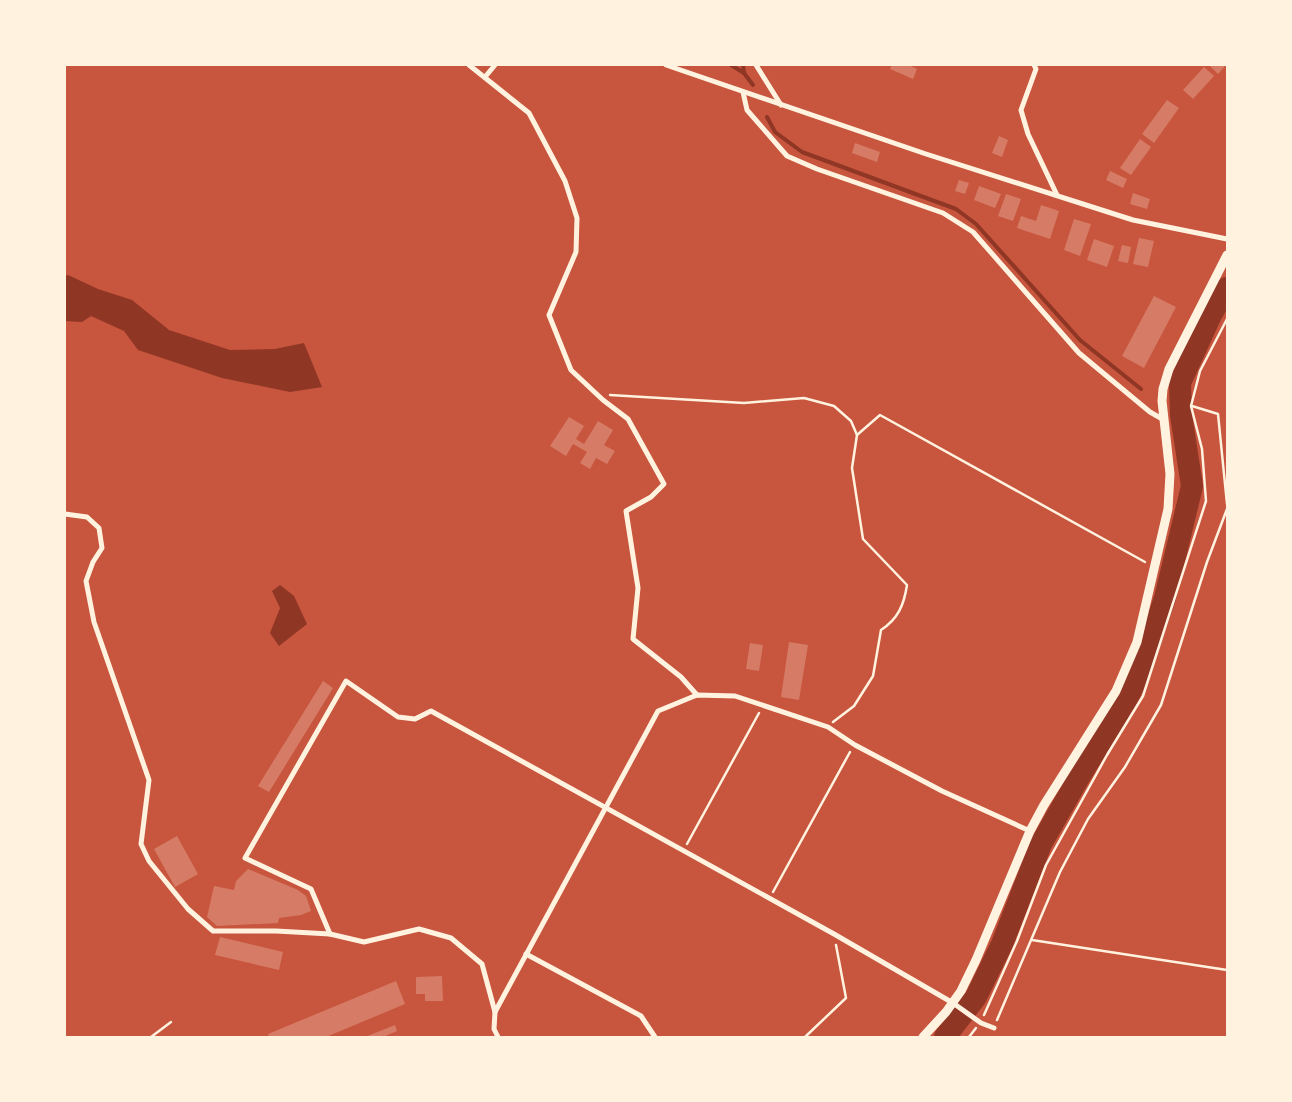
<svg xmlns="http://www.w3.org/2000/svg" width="1292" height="1102" font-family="Lato,sans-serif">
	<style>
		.water { fill: #8f3625 }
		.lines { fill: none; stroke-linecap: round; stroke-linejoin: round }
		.stream { stroke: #8f3625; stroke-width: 4 }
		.river { stroke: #8f3625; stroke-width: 22 }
		.building { fill: #d67c66 }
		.path { stroke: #fff3e0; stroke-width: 2.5 }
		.minor { stroke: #fff3e0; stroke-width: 5 }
		.secondary { stroke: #fff3e0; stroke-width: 9 }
	</style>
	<rect width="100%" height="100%" fill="#c8553d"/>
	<g class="water">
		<polygon points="68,275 98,289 132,300 169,330 230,350 275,349 304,343 322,387 290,392 222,378 138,350 124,331 91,316 82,322 65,321 65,276"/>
		<polygon points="280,585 294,596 307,624 279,646 270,633 280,608 272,591"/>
	</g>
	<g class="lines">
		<g class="stream">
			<polyline points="731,65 744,73 753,85"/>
			<polyline points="743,65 744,73"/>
			<polyline points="767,117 775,132 802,152 956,209 976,224 1080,340 1141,389"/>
		</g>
		<polyline class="river" points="945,1037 976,997 1002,944 1041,844 1078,779 1126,701 1140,671 1165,598 1192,486 1181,415 1180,383 1211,315 1227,288"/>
	</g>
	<g class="building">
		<polygon points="892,65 909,65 917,69 913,79 890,69"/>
		<polygon points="1209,65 1226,65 1218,74"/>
		<polygon points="1204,67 1214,76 1193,99 1183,90"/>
		<polygon points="1167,100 1179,108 1154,143 1142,134"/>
		<polygon points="999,136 1008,140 1002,157 992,153"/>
		<polygon points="1140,139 1151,147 1131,175 1120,168"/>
		<polygon points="855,143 880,152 877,162 852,153"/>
		<polygon points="1110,171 1127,179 1123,188 1106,180"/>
		<polygon points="959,180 969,183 965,194 955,191"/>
		<polygon points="979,186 1001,194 995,208 974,200"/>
		<polygon points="1133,193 1150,199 1147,209 1130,204"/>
		<polygon points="1006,194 1021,199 1013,221 998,216"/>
		<polygon points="1041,205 1059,211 1050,239 1017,228 1021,216 1036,221"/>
		<polygon points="1074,219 1091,224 1080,256 1064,250"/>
		<polygon points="1139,238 1154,241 1148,267 1133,264"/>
		<polygon points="1094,239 1114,246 1107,267 1087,260"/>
		<polygon points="1122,245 1131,247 1128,263 1118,261"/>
		<polygon points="1154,296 1176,307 1144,368 1122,356"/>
		<polygon points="569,417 584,426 576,439 584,444 598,421 613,430 604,445 615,451 607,464 596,458 590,469 580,463 587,452 573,444 566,456 550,446"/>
		<polygon points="789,642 808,645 799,700 781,697"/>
		<polygon points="750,643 763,645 759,671 746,669"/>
		<polygon points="323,681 333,688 269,792 258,786"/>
		<polygon points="177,836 198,874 175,887 154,849"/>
		<polygon points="248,869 298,890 306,896 311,911 301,915 279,918 278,923 217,926 207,917 214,886 234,890 236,881"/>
		<polygon points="220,937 283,952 279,970 215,955"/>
		<polygon points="442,976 443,1001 425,1001 425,994 416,994 416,977"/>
		<polygon points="396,981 405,1004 326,1037 269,1037 268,1034"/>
		<polygon points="395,1025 397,1031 383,1037 365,1037"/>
	</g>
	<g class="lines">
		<g class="path">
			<polyline points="610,395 744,403 804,398 834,406 851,421 857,435"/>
			<polyline points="1192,406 1218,414 1227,504"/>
			<path d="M833 722 854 706 873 676 881 630C898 619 904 605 907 585L863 539 852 468 857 435 880 415 1145 562"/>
			<polyline points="687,844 759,713"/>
			<polyline points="773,892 850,752"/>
			<polyline points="1032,940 1227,970"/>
			<polyline points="984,1015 1017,941 1046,865 1107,755 1143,696 1206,501 1202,449 1191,406 1200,371 1227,319"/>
			<polyline points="997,1020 1060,872 1088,819 1125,767 1161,705 1207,562 1227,509"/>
			<polyline points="151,1037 171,1022"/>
			<polyline points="805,1037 846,998 836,945"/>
			<polyline points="969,1037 976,1028"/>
		</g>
		<g class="minor">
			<polyline points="469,65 529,113 565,181 577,218 576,252 549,315 571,370 603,400 628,419 664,484 651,497 626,511 638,588 633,639 681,677 697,695"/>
			<polyline points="666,65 926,154 1133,220 1227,239"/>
			<polyline points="756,65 781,105"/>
			<polyline points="1034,65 1036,69 1021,110 1028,134 1057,195"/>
			<polyline points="485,77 495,65"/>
			<polyline points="743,92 747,110 787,156 817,169 943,213 973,232 1079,353 1150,412 1164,420"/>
			<polyline points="65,514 87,517 99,528 102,548 93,562 86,581 94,622 149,780 141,844 149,861 188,909 213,931 276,931 330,934 364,942 419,929 451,938 482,964 495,1012 494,1029 498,1037"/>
			<polyline points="330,934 311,889 245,858 346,681 398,717 415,719 431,711 834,934 953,1003 981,1023 994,1028"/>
			<polyline points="526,954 641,1016 655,1037"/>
			<polyline points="495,1012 658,711 697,695 735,696 828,727 855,745 942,791 1030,831"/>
		</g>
		<polyline class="secondary" points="923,1037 946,1012 961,991 976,960 1030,831 1044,805 1116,691 1137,642 1168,509 1170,474 1162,401 1163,389 1169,369 1227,255"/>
	</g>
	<rect width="1292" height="1102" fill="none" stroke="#fff3e0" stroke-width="132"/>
</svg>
